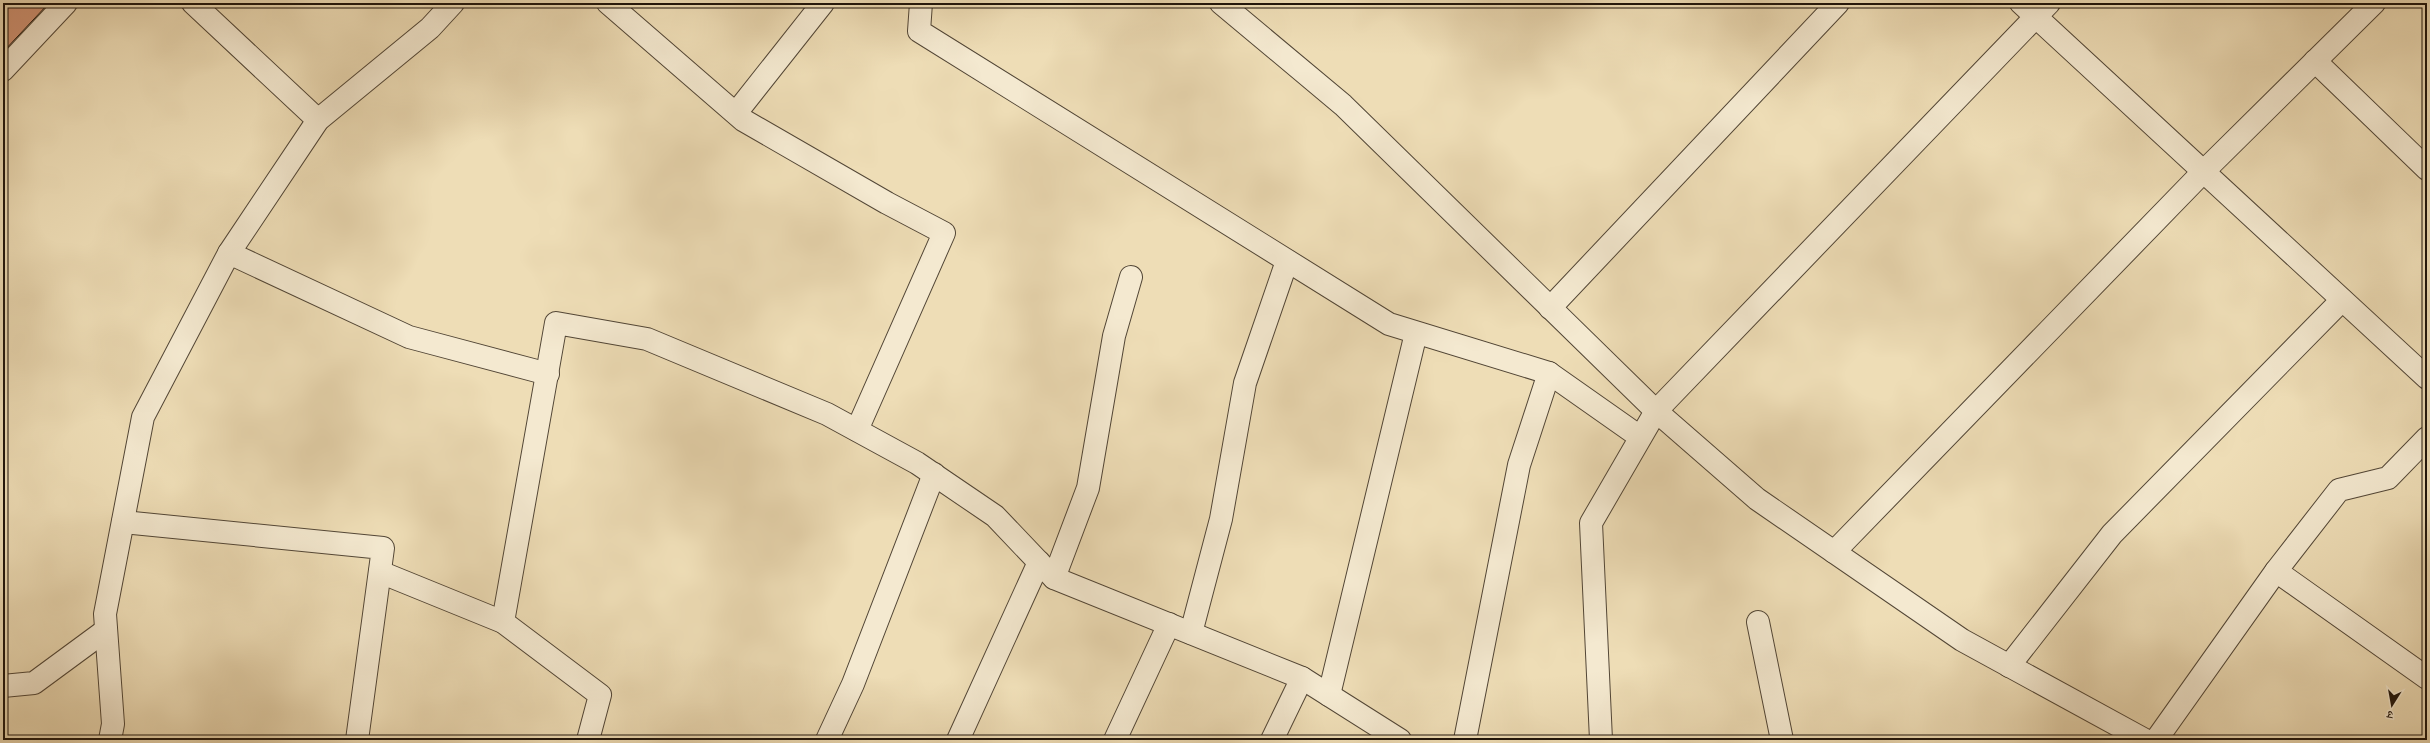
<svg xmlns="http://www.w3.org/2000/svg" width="2430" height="743" font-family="'Libre Caslon Text','Noto Serif Devanagari',serif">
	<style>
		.building { fill: #d39576; stroke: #1e140b; filter: url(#shadow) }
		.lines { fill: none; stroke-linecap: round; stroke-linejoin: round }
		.minor-casing { stroke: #524636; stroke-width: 24 }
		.minor { stroke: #f4e9d0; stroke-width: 22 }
	</style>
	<defs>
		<filter id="shadow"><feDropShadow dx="2.5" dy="4.5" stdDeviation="0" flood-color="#0004"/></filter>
	</defs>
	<rect width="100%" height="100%" fill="#eeddb6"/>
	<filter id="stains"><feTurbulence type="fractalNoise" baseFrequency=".005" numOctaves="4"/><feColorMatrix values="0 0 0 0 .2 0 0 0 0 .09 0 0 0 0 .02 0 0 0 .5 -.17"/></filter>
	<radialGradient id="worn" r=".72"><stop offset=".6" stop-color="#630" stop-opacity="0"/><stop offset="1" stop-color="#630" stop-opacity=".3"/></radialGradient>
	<polygon class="building" points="3,3 49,3 3,52"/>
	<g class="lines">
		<defs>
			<g id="minor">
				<polyline points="193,3 318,120"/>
				<polyline points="608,3 743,120 887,203 944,233 857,430"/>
				<polyline points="921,3 919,31 1389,324 1549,373 1640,437"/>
				<polyline points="1221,3 1343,105 1656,411 1757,499 1962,640 2145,740"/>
				<polyline points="2021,3 2427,378"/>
				<polyline points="2315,61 2427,169"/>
				<polyline points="3,70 66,3"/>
				<polyline points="736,113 823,3"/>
				<polyline points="229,253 409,337 548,374"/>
				<polyline points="1550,308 1838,3"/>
				<polyline points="123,522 383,548 357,740"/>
				<polyline points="1834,552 2204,171 2374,3"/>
				<polyline points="2276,571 2427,678"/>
				<polyline points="380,572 503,622 600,695 588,740"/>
				<polyline points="1054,578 1088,488 1114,336 1131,277"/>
				<polyline points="503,622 556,323 647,339 827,414 917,463 995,516 1054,578 1302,678 1400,740"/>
				<polyline points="1758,622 1782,740"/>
				<polyline points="1191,633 1221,519 1245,383 1287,261"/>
				<polyline points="2009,666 2112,534 2342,300"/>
				<polyline points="3,686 34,683 106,630"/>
				<polyline points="1329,695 1416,333"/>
				<polyline points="110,740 113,724 105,614 143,417 229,253 318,120 430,28 453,3"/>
				<polyline points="827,740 853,684 934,474"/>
				<polyline points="958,740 1039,562"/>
				<polyline points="1115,740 1169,624"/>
				<polyline points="1272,740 1302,678"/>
				<polyline points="1465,740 1519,465 1549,373"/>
				<polyline points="1601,740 1591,523 1656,411 2049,3"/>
				<polyline points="2156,740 2276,571 2339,490 2388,478 2427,438"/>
			</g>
		</defs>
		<use href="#minor" class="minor-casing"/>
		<use href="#minor" class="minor"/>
	</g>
	<rect width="2430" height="743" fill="none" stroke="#eeddb6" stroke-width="16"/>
	<rect x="4" y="4" width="2422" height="735" fill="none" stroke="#1e140b" stroke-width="2"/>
	<rect x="8" y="8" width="2414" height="727" fill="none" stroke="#1e140b"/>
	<g transform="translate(2392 705) rotate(191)" stroke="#f4e9d0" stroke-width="3" paint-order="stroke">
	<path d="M0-3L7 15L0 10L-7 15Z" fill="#1e140b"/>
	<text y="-6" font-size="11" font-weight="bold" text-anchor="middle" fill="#1e140b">उ</text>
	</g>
	<rect width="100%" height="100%" filter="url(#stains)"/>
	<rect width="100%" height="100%" fill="url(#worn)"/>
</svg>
